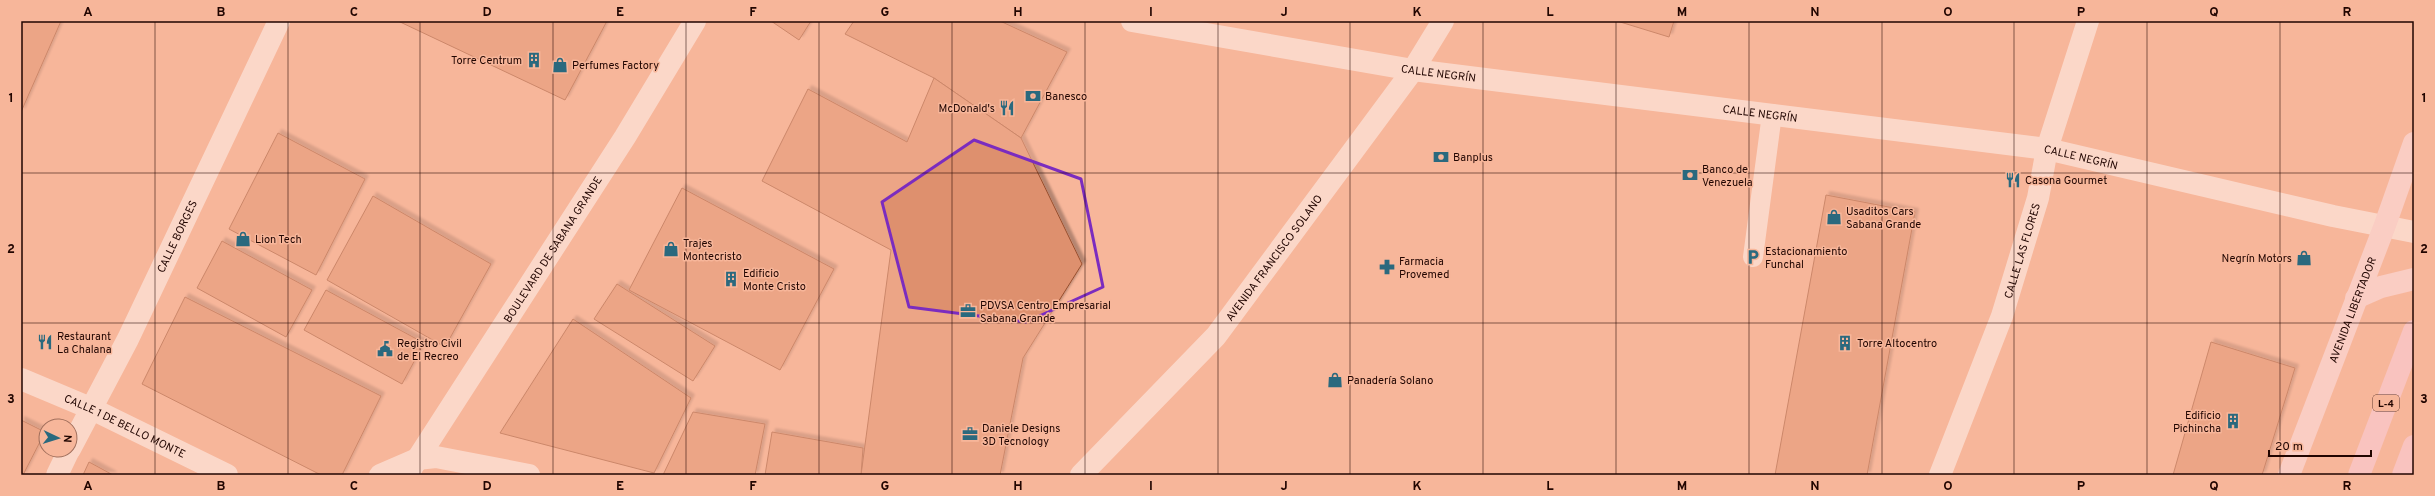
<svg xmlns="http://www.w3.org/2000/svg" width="2435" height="496" font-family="Overpass,sans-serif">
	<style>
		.building { fill: #de906e; stroke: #974f2f; filter: url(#shadow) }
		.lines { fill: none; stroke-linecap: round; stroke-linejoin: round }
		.service { stroke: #fff; stroke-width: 20 }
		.pedestrian { stroke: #fff; stroke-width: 22 }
		.minor { stroke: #fff; stroke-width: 22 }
		.secondary { stroke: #fde8f4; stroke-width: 22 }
		.primary { stroke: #fbd2ea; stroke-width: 22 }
		.marked { fill: none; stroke: #7b2cbf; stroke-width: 3; stroke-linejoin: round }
		.grid { fill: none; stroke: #210500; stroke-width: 1; stroke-opacity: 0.55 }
		.labels { text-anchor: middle; stroke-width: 3; stroke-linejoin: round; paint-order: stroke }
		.shield { fill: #f7b69a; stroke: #613a2e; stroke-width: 1 }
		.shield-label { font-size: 10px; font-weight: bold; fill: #210500 }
		.poi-label { font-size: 11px; fill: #210500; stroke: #f7b69a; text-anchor: start }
		.street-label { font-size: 11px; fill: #210500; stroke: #f7b69a }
		.neatline { fill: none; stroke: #210500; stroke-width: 1.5 }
		.grid-label { font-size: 13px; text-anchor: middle; font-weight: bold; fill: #210500 }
	</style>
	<defs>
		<filter id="shadow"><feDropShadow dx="3.5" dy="-3.5" stdDeviation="1" flood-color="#0004"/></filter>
	</defs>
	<rect width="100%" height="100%" fill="#f7b69a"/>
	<g class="building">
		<polygon points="21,21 61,21 21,112"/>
		<polygon points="398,21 607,21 565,100"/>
		<polygon points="771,21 811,21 799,40"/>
		<polygon points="854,21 1000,21 1067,52 1021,138 934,78 845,34"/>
		<polygon points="1617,21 1674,21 1669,37"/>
		<polygon points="934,78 1021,138 1082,264 1023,358 1000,475 861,475 891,250 762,181 808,89 907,142"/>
		<polygon points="278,133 365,179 316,275 229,229"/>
		<polygon points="682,188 834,269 780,370 629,290"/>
		<polygon points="1826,195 1915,212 1867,475 1775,475"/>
		<polygon points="373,196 491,264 445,347 327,280"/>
		<polygon points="222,241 312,290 286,337 197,288"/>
		<polygon points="617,284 715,346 693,381 594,319"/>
		<polygon points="326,290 424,343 402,384 304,330"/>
		<polygon points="185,297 381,396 342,475 321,475 142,384"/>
		<polygon points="573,319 691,398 654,473 500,433"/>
		<polygon points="2211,342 2295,368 2262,475 2173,475"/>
		<polygon points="693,412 765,424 755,475 663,475"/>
		<polygon points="21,420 45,432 23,475 21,475"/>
		<polygon points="772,432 863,448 861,475 765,475"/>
		<polygon points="89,462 113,475 83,475"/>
	</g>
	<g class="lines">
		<polyline class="service" points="1753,257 1772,114"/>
		<path class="pedestrian" id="s1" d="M409 472 625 137 695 21"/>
		<g class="minor">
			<path id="s2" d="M1132 21 1413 70 2047 149 2333 216 2414 232"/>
			<path id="s3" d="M21 379 90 408 227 475"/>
			<path id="s4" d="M70 449 128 339 279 21"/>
			<polyline points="57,475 69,450"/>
			<polyline points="380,475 417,459 436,457 529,475"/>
			<path id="s5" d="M1081 475 1216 336 1413 70 1443 21"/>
			<path id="s6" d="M1940 475 2002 316 2038 198 2047 149 2088 21"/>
		</g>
		<g class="secondary">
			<polyline points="2356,298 2381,287 2414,279"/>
			<path id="s7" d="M2289 475 2385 225 2414 143"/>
		</g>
		<g class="primary">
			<polyline points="2359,475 2414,331"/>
			<polyline points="2403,475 2414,446"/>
		</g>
	</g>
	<path d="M0 0H2435V496H0ZM974 140 1081 179 1103 287 1026 322 909 307 882 202Z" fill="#f7b69a" fill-opacity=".55" fill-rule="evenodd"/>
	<path class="marked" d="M974 140 1081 179 1103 287 1026 322 909 307 882 202Z"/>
	<path class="grid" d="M155 21V475M288 21V475M420 21V475M553 21V475M686 21V475M819 21V475M952 21V475M1085 21V475M1218 21V475M1350 21V475M1483 21V475M1616 21V475M1749 21V475M1882 21V475M2014 21V475M2147 21V475M2280 21V475M21 173H2414M21 323H2414"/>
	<defs>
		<symbol id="building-bare" viewBox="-9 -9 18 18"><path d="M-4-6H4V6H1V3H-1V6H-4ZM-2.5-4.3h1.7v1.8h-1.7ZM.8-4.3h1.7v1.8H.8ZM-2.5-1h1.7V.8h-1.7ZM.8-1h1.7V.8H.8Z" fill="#2a697e" stroke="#f7b69a" stroke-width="2.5" paint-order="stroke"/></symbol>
		<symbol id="shop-bare" viewBox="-9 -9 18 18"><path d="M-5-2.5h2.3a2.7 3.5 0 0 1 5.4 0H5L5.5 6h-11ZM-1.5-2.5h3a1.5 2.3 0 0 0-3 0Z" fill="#2a697e" stroke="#f7b69a" stroke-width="2.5" paint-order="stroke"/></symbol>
		<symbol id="bank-bare" viewBox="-9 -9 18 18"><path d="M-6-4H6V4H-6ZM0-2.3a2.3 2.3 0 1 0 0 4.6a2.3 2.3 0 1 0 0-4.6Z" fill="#2a697e" stroke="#f7b69a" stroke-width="2.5" paint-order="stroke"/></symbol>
		<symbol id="restaurant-bare" viewBox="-9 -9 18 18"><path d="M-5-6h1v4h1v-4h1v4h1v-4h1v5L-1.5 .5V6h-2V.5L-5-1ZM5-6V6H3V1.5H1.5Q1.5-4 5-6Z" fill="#2a697e" stroke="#f7b69a" stroke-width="2.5" paint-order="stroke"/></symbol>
		<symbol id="parking-bare" viewBox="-9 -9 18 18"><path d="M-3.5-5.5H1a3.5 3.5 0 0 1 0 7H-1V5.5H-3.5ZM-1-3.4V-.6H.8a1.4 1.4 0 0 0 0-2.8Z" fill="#2a697e" stroke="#f7b69a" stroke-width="2.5" paint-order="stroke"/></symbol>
		<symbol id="pharmacy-bare" viewBox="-9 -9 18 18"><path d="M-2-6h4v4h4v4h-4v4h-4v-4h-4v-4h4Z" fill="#2a697e" stroke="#f7b69a" stroke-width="2.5" paint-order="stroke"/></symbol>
		<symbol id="office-bare" viewBox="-9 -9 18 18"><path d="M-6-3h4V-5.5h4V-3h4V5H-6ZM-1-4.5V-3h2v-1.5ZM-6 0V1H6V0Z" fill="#2a697e" stroke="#f7b69a" stroke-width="2.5" paint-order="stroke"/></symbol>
		<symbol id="civic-bare" viewBox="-9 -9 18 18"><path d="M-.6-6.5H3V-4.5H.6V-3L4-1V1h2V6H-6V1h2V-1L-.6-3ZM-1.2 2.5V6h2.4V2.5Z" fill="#2a697e" stroke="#f7b69a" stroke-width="2.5" paint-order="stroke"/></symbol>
	</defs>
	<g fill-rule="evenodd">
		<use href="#building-bare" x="523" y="49" width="22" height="22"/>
		<use href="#shop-bare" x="549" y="54" width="22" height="22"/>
		<use href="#bank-bare" x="1022" y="85" width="22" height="22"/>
		<use href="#restaurant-bare" x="996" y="97" width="22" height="22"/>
		<use href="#bank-bare" x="1430" y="146" width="22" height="22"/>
		<use href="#bank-bare" x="1679" y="164" width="22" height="22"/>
		<use href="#restaurant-bare" x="2002" y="169" width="22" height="22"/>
		<use href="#shop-bare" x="1823" y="206" width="22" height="22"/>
		<use href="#shop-bare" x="232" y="228" width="22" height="22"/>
		<use href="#shop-bare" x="660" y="238" width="22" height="22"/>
		<use href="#parking-bare" x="1742" y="246" width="22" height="22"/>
		<use href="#shop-bare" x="2293" y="247" width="22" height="22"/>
		<use href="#pharmacy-bare" x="1376" y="256" width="22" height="22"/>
		<use href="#building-bare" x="720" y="268" width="22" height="22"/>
		<use href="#office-bare" x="957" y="300" width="22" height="22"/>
		<use href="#restaurant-bare" x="34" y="331" width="22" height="22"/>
		<use href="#building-bare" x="1834" y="332" width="22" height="22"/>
		<use href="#civic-bare" x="374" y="338" width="22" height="22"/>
		<use href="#shop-bare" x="1324" y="369" width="22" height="22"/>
		<use href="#building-bare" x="2222" y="410" width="22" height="22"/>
		<use href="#office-bare" x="959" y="423" width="22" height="22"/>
	</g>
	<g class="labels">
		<rect class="shield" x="2373" y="395" width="26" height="16" rx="3"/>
		<g class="shield-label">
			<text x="2386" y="407">L-4</text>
		</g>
		<g class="poi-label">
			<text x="522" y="64" text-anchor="end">Torre Centrum</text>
			<text x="572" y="69">Perfumes Factory</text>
			<text x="1045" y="100">Banesco</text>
			<text x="995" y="112" text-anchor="end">McDonald's</text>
			<text x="1453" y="161">Banplus</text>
			<text x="1702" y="173">Banco de<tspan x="1702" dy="13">Venezuela</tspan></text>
			<text x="2025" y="184">Casona Gourmet</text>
			<text x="1846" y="215">Usaditos Cars<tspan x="1846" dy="13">Sabana Grande</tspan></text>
			<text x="255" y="243">Lion Tech</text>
			<text x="683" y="247">Trajes<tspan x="683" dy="13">Montecristo</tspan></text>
			<text x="1765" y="255">Estacionamiento<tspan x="1765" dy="13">Funchal</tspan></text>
			<text x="2292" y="262" text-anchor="end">Negrín Motors</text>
			<text x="1399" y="265">Farmacia<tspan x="1399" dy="13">Provemed</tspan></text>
			<text x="743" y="277">Edificio<tspan x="743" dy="13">Monte Cristo</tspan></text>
			<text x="980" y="309">PDVSA Centro Empresarial<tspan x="980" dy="13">Sabana Grande</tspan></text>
			<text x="57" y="340">Restaurant<tspan x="57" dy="13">La Chalana</tspan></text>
			<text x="397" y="347">Registro Civil<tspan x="397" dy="13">de El Recreo</tspan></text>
			<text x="1857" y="347">Torre Altocentro</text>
			<text x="1347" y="384">Panadería Solano</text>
			<text x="2221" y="419" text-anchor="end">Edificio<tspan x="2221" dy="13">Pichincha</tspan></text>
			<text x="982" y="432">Daniele Designs<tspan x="982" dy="13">3D Tecnology</tspan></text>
		</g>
		<g class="street-label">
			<text dy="4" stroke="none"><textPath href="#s2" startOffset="311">CALLE NEGRÍN</textPath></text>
			<text dy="4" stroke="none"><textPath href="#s2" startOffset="635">CALLE NEGRÍN</textPath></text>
			<text dy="4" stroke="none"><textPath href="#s2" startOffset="959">CALLE NEGRÍN</textPath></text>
			<text dy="4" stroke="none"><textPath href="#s4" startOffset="238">CALLE BORGES</textPath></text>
			<text dy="4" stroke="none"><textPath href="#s1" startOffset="265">BOULEVARD DE SABANA GRANDE</textPath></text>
			<text dy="4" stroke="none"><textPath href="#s6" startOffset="239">CALLE LAS FLORES</textPath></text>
			<text dy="4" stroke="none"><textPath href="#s5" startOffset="291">AVENIDA FRANCISCO SOLANO</textPath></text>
			<text dy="4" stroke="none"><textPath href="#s7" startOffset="177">AVENIDA LIBERTADOR</textPath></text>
			<text dy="4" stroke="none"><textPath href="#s3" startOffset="114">CALLE 1 DE BELLO MONTE</textPath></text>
		</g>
	</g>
	<rect width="2435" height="496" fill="none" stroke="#f7b69a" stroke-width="44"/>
	<g transform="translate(58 438) rotate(94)"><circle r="19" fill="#f7b69a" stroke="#a16f5c"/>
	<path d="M0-3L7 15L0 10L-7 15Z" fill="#2a697e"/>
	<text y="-6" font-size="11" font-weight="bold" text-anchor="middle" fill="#210500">N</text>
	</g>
	<path d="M2269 450v6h102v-6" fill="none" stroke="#210500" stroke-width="2"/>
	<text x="2275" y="450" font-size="12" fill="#210500" stroke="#f7b69a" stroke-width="3" paint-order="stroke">20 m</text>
	<rect x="22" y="22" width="2391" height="452" class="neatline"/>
	<g class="grid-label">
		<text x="88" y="16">A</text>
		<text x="221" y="16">B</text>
		<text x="354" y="16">C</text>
		<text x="487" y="16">D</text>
		<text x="620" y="16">E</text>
		<text x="753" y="16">F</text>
		<text x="885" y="16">G</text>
		<text x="1018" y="16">H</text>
		<text x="1151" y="16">I</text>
		<text x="1284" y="16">J</text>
		<text x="1417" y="16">K</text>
		<text x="1550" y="16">L</text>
		<text x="1682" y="16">M</text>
		<text x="1815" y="16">N</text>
		<text x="1948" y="16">O</text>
		<text x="2081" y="16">P</text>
		<text x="2214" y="16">Q</text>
		<text x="2347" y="16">R</text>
		<text x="11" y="102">1</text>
		<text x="2424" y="102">1</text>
		<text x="11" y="253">2</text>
		<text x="2424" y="253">2</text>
		<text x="11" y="403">3</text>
		<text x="2424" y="403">3</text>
		<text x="88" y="490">A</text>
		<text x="221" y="490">B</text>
		<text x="354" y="490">C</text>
		<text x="487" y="490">D</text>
		<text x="620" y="490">E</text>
		<text x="753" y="490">F</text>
		<text x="885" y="490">G</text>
		<text x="1018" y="490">H</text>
		<text x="1151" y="490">I</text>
		<text x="1284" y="490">J</text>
		<text x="1417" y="490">K</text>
		<text x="1550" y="490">L</text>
		<text x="1682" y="490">M</text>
		<text x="1815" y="490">N</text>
		<text x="1948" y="490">O</text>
		<text x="2081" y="490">P</text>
		<text x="2214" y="490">Q</text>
		<text x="2347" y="490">R</text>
	</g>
</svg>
